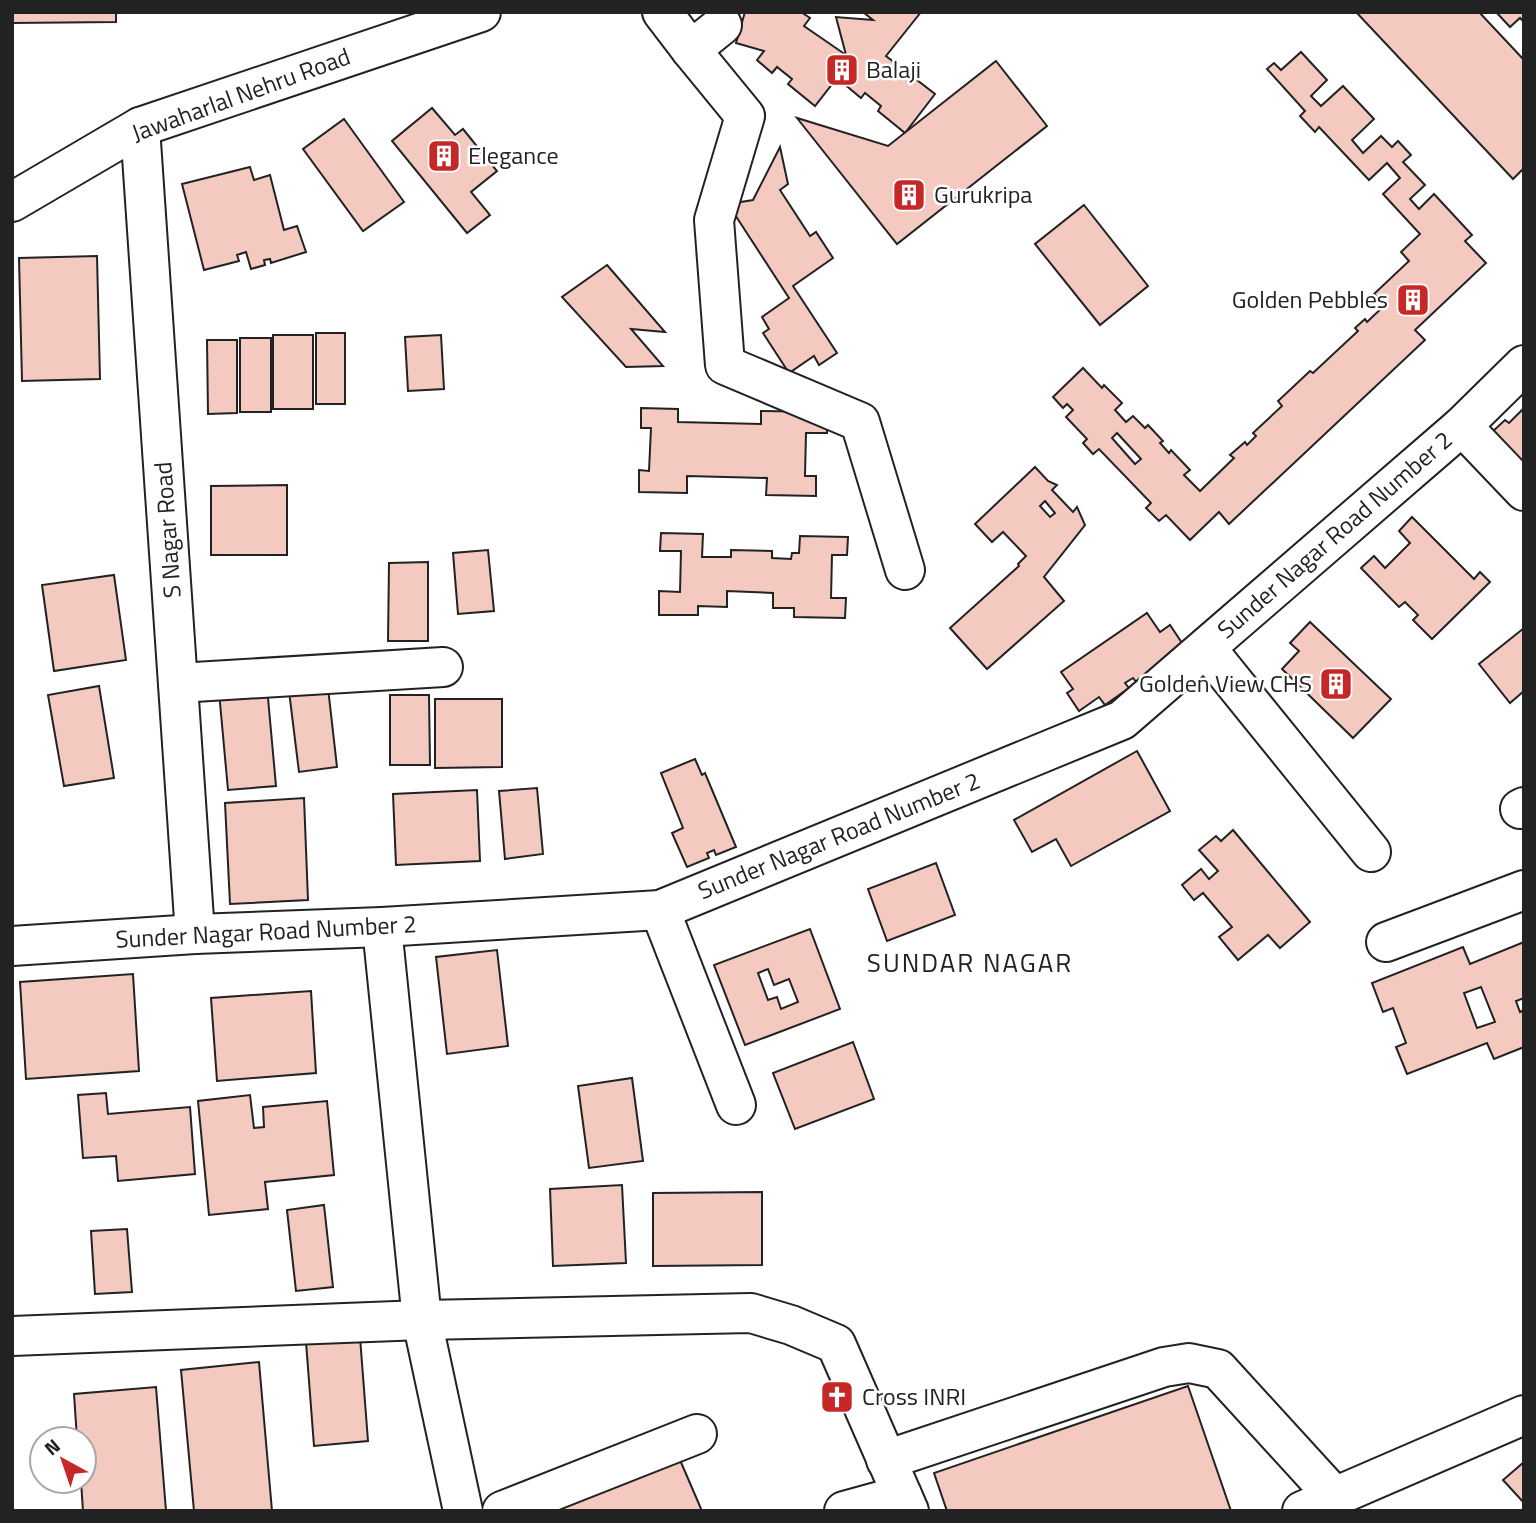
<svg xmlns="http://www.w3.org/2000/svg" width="1536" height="1523" font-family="'Titillium Web',sans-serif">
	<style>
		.building { fill: #f3c9c0; stroke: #222; stroke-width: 2; fill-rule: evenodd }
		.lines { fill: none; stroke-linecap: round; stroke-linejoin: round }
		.minor-casing { stroke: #222; stroke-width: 42 }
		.minor { stroke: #fff; stroke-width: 38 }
		.labels { text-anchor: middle; stroke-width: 5; stroke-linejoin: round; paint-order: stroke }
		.poi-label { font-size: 24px; fill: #222; stroke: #fff; text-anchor: start }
		.street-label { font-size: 24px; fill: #222; stroke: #fff }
		.neighbourhood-label { font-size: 26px; letter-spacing: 2px; fill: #222; stroke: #fff }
	</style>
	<rect width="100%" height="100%" fill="#fff"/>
	<g class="building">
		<polygon points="12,12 116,12 116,22 12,23"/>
		<polygon points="745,12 801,12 810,18 804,26 846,55 836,17 873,20 863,12 921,12 886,56 935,94 905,133 878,111 881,106 865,93 861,98 837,78 815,106 788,84 792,79 777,67 772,73 757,60 764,51 736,43"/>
		<polygon points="1356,12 1479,12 1524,60 1524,168 1513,179"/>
		<polygon points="1496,12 1524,12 1524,22 1520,18 1510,27"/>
		<path d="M1301 52 1327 80 1311 96 1321 106 1343 86 1374 119 1352 140 1363 153 1381 136 1392 147 1398 141 1411 155 1403 162 1425 185 1410 199 1419 209 1434 194 1472 235 1465 241 1486 263 1415 330 1425 340 1229 524 1219 512 1190 540 1166 515 1159 521 1146 508 1151 503 1099 449 1093 454 1083 443 1087 439 1066 417 1073 410 1067 404 1063 408 1053 397 1083 368 1102 388 1104 385 1122 403 1115 410 1126 422 1133 416 1145 428 1148 425 1163 441 1160 443 1169 453 1171 450 1190 470 1184 475 1200 491 1234 458 1230 455 1245 442 1247 445 1256 436 1253 433 1282 406 1278 401 1310 371 1313 373 1358 331 1355 328 1365 319 1367 322 1385 305 1374 294 1409 261 1401 252 1420 234 1383 194 1400 178 1387 163 1369 180 1319 127 1315 132 1300 116 1305 111 1267 69 1274 63 1281 70ZM1117 433 1141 459 1135 464 1112 438Z"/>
		<polygon points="996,61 1047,126 897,244 797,118 888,146"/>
		<polygon points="432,108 455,135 463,129 497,171 471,192 490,215 467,233 392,141"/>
		<polygon points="344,119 404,202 363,231 303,149"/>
		<polygon points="780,147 788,184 780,190 810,236 816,232 833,258 793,286 837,353 819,365 814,356 789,373 763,333 769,329 762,317 789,298 728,204 753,200"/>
		<polygon points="250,167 254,180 270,175 284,230 297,226 306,252 271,263 270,259 264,260 265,265 251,269 246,252 237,255 239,261 204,270 182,184"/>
		<polygon points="1084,205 1148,286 1100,325 1035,244"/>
		<polygon points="97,256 100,379 22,381 19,258"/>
		<polygon points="607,265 665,332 631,329 663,366 626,367 562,297"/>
		<rect x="316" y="333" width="29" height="71"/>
		<rect x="273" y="335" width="40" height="74"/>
		<polygon points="441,335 444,389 408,391 405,337"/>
		<rect x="240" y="338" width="31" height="74"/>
		<polygon points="207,340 237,340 237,413 208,414"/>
		<polygon points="641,408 678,409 678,422 761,424 761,411 827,412 827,433 806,433 805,476 816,476 816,496 766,495 767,478 687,476 687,493 639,492 639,470 649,471 651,428 641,428"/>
		<polygon points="1524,408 1524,472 1492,432 1505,420 1509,423"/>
		<path d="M1035 467 1048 481 1057 485 1052 490 1073 512 1077 507 1085 525 1044 577 1064 601 987 669 950 628 1019 566 1018 564 1026 556 1003 532 992 542 975 524ZM1045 501 1055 513 1050 517 1040 506Z"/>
		<polygon points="287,485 287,555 211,555 211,486"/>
		<polygon points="1412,517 1474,579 1480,572 1490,582 1432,639 1413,620 1418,615 1405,602 1399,607 1361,568 1374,556 1385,568 1410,543 1399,531"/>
		<polygon points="661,533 703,534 702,557 731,557 731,550 772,551 772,558 791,559 792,553 799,553 800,536 848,537 847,555 832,555 831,598 846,598 845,618 794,617 794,608 773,608 773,593 727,591 727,607 698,606 698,615 659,615 659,591 680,592 681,551 660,551"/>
		<polygon points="488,550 494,611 458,614 453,553"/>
		<polygon points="428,562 428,641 388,641 389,563"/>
		<polygon points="114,575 126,660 54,671 42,585"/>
		<polygon points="1147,613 1160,632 1170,625 1186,649 1137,683 1133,678 1125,683 1129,688 1105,705 1099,697 1079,711 1067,693 1073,689 1061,672"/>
		<polygon points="1310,622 1391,699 1353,738 1282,669 1299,651 1290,643"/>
		<polygon points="1524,628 1524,691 1510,703 1479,664"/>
		<polygon points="327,679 337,767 299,772 288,683"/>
		<polygon points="99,686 114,778 64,786 48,695"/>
		<polygon points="267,687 276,786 228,790 219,692"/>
		<polygon points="390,695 429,695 430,765 390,765"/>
		<polygon points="435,699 502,699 502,767 435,768"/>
		<polygon points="1137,751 1170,811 1071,866 1056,839 1032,852 1014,820"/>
		<polygon points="695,759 702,775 705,773 736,847 716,855 714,850 707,853 709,858 687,867 672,833 683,828 661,773"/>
		<polygon points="537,788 543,854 505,859 499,791"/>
		<polygon points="477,790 480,861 396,865 393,794"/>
		<polygon points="304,798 308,900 230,904 225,803"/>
		<polygon points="1233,830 1310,922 1280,948 1268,935 1238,960 1219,937 1232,927 1203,893 1194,900 1182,885 1201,869 1209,879 1218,871 1199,850 1216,836 1221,841"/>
		<polygon points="936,863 955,915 887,941 868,889"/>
		<path d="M810 929 840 1009 745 1045 714 965ZM768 969 774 985 789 979 798 1002 781 1009 777 997 768 1000 758 973Z"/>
		<path d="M1524 942V998L1516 1001 1520 1012 1524 1010V1047L1494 1059 1487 1043 1407 1074 1396 1047 1406 1043 1393 1008 1383 1012 1372 983 1463 947 1470 964ZM1481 987 1495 1022 1477 1028 1464 993Z"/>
		<polygon points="497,950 508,1046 447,1054 436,957"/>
		<polygon points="133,974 139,1071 26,1079 20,982"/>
		<polygon points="311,991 316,1073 217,1081 211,998"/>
		<polygon points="853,1042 874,1099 795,1129 773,1073"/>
		<polygon points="632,1078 643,1161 589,1168 578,1086"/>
		<polygon points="106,1093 108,1114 190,1107 195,1174 118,1181 116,1156 83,1158 78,1095"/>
		<polygon points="250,1095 254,1128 264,1127 263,1107 327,1101 334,1175 265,1182 268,1209 209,1215 198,1101"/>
		<polygon points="622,1185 626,1263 553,1266 550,1189"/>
		<polygon points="762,1192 762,1265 653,1266 653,1193"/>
		<polygon points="324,1205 333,1287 296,1291 287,1210"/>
		<polygon points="127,1229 132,1292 95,1294 91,1231"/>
		<polygon points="359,1324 368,1441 314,1446 305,1329"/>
		<polygon points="259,1362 272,1511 194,1511 181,1370"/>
		<polygon points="1188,1386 1231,1511 947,1511 934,1473"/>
		<polygon points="156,1387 166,1511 83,1511 81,1481 84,1481 84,1439 77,1439 74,1394"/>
		<polygon points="677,1453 702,1511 541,1511"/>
		<polygon points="1524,1462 1524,1503 1503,1480"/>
	</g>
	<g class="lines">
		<defs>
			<g id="minor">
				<polyline points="662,12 691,50"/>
				<polyline points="722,25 691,50 745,116 714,220 725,365 860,422 905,570"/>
				<polyline points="140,127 195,934"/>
				<polyline points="12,202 140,127 481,12"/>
				<polyline points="1462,426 1524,491"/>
				<polyline points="1206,648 1371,852"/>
				<polyline points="178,683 443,667"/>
				<polyline points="1520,809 1524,807"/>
				<polyline points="660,910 736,1105"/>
				<polyline points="382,927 422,1320 463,1511"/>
				<polyline points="1386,942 1524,890"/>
				<polyline points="12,946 195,934 382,927 660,910 1122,720 1462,426 1524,365"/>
				<polyline points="12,1336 422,1320 751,1313 791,1325 836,1344 909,1511"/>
				<polyline points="886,1460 1164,1367 1189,1363 1218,1369 1334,1496"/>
				<polyline points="502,1511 697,1434"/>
				<polyline points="844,1511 902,1495"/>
				<polyline points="1302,1511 1524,1415"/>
			</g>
		</defs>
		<use href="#minor" class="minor-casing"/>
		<use href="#minor" class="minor"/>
	</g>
	<defs>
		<symbol id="building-square" viewBox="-11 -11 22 22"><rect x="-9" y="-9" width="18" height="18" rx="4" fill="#c62828" stroke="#fff"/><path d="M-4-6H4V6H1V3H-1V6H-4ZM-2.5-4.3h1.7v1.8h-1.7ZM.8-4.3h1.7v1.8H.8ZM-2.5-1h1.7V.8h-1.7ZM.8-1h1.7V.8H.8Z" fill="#fff"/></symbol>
		<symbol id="church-square" viewBox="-11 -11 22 22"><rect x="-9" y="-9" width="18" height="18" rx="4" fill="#c62828" stroke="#fff"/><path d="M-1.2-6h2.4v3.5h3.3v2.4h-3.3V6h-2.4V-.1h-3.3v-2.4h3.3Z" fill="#fff"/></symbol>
	</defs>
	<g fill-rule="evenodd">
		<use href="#building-square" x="823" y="51" width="38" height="38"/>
		<use href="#building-square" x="425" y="137" width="38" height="38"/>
		<use href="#building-square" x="890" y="176" width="38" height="38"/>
		<use href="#building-square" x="1394" y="281" width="38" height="38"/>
		<use href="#building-square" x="1317" y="665" width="38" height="38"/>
		<use href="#church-square" x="818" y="1378" width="38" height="38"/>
	</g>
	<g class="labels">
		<g class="poi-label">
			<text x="866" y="78">Balaji</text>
			<text x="468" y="164">Elegance</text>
			<text x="934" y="203">Gurukripa</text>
			<text x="1388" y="308" text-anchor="end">Golden Pebbles</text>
			<text x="1312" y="692" text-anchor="end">Golden View CHS</text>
			<text x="862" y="1405">Cross INRI</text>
		</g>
		<g class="street-label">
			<text transform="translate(241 95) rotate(-20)" y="8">Jawaharlal Nehru Road</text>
			<text transform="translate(168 530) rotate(-94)" y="8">S Nagar Road</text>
			<text transform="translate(1335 535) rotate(-41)" y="8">Sunder Nagar Road Number 2</text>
			<text transform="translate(839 836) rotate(-22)" y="8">Sunder Nagar Road Number 2</text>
			<text transform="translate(266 932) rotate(-3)" y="8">Sunder Nagar Road Number 2</text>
		</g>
		<g class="neighbourhood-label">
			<text x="970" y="972">SUNDAR NAGAR</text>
		</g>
	</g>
	<rect width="1536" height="1523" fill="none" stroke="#222222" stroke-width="28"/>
	<g transform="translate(63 1460) rotate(320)"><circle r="33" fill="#ffffff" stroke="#a7a7a7" stroke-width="2"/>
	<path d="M0-5L12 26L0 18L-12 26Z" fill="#c62828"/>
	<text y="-10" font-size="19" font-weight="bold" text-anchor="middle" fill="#222222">N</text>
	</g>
</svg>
